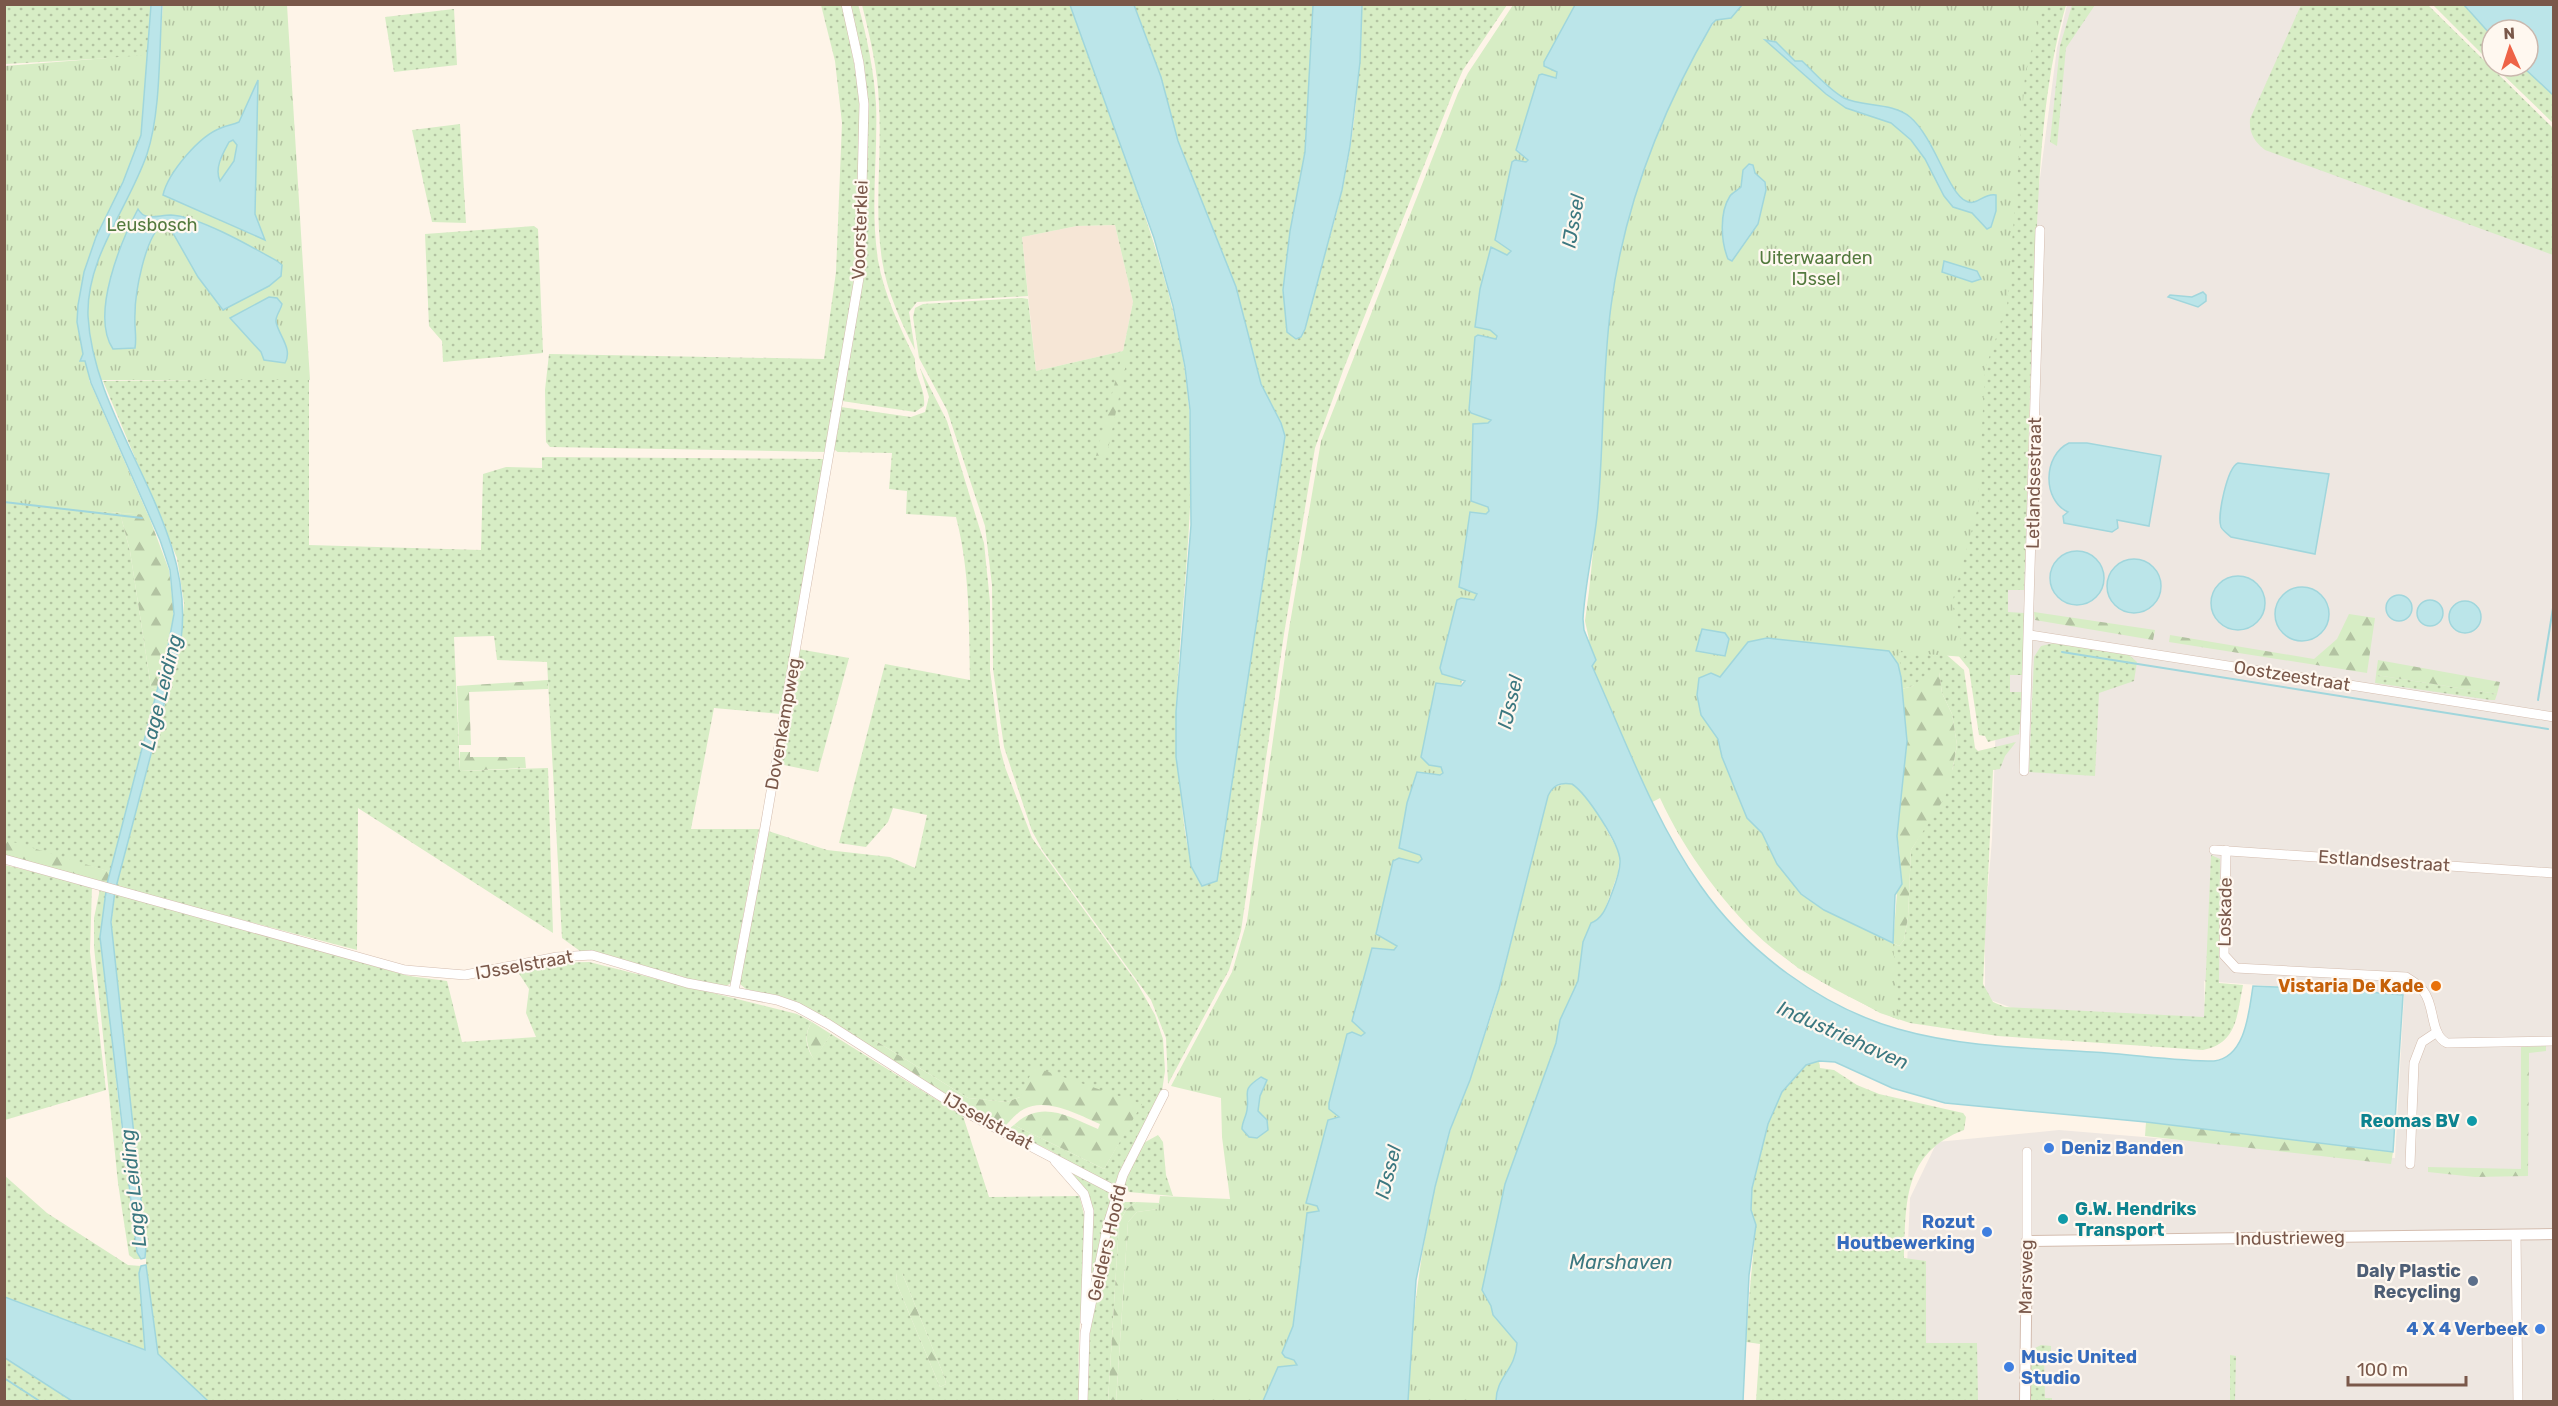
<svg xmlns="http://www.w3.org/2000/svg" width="2558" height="1406" font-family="Rubik,sans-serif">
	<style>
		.residential { fill: #f6e6d6 }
		.industrial { fill: #eee7e1 }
		.grass { fill: url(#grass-dots); fill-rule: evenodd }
		.forest { fill: url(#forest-firs) }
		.park { fill: url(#park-tufts) }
		.water { fill: #bbe5e9; stroke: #a0d6dc; stroke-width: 1.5; fill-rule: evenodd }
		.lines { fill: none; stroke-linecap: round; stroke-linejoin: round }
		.stream { stroke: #a0d6dc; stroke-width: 2 }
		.minor-casing { stroke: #d4bdaf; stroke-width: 10 }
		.tertiary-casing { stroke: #d4bdaf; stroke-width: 12 }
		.minor { stroke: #fff; stroke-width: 9 }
		.tertiary { stroke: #fff; stroke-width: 10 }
		.food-dot { fill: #e8710a; stroke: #fff8f0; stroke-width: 2 }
		.culture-dot { fill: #0f9aa8; stroke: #fff8f0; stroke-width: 2 }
		.shop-dot { fill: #3f7fe0; stroke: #fff8f0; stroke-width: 2 }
		.service-dot { fill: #5c6f8a; stroke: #fff8f0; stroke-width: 2 }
		.labels { text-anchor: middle; stroke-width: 4.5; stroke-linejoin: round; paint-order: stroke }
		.park-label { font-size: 18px; fill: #537a3e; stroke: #fff8f0 }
		.street-label { font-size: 18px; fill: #7a584a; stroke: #fff8f0 }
		.food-label { font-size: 18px; font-weight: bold; fill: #c56008; stroke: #fff8f0; text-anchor: end }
		.culture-label { font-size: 18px; font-weight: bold; fill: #0d838f; stroke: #fff8f0; text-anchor: end }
		.shop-label { font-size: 18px; font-weight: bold; fill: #366cbe; stroke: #fff8f0; text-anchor: start }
		.service-label { font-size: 18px; font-weight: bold; fill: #4e5e75; stroke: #fff8f0; text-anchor: end }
		.water-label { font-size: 20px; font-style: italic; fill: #3c7880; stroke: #fff8f0 }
	</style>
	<defs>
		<pattern id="grass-dots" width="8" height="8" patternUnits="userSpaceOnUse" patternTransform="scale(1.5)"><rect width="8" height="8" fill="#d7edc5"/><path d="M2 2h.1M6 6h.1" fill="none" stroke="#b3c3a2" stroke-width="1.8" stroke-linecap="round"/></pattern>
		<pattern id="forest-firs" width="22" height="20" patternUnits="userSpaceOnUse" patternTransform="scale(1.5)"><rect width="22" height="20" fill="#d7edc5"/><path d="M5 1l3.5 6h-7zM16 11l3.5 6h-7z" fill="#b3c3a2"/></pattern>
		<pattern id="park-tufts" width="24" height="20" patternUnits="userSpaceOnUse" patternTransform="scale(1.5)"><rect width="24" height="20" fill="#d7edc5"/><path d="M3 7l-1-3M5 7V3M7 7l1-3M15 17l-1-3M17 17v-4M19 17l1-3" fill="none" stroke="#b3c3a2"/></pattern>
	</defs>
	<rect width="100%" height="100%" fill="#fef4e8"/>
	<polygon class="residential" points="1115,225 1133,302 1123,351 1036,371 1022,237 1077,226"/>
	<polygon class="industrial" points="2067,5 2421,5 2553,135 2553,1401 1901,1402 1910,1198 1937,1142 2059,1130 2395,1158 2404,996 2204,981 2205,1018 2015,1009 1985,998 1985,925 1992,839 1999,629 2030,453 2038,193 2057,48"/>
	<g class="grass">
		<path d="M858 4C867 37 874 71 876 104 878 156 870 208 878 260 884 295 900 327 915 359 914 376 926 389 924 406L915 412 842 401 863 272 866 227 867 119 849 5Z"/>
		<polygon points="5,5 151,5 148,56 5,64"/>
		<polygon points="821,5 844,5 861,105 860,250 827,452 550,447 546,442 545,390 549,354 824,359 836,272 842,123 835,61"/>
		<path d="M862 5H1070C1092 59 1110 115 1130 171 1156 249 1183 326 1189 408 1198 524 1174 638 1176 753 1176 766 1180 780 1181 794 1184 826 1186 857 1202 886L1217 881 1285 436 1281 423 1261 384 1178 141 1161 77 1134 5H1313L1305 152 1290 231 1283 290 1311 307C1320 267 1334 227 1343 187 1356 127 1360 66 1362 5H1507L1463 70 1454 90 1344 368 1315 448 1284 634 1241 931 1229 970 1168 1084 1166 1038 1151 1000 1043 851 1032 831 1004 747 993 669 992 585 985 526 947 410 919 358 913 317 915 308 923 304 1022 298 1028 299 1036 371 1123 351 1133 302 1115 225 1077 226 1022 237 1028 296 917 302 909 312 915 350C901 322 887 292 882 260 874 208 882 156 879 104 878 70 870 37 862 5Z"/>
		<path d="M1748 5H2066C2039 98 2039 197 2034 294 2029 392 2028 491 2024 590H2008V612L2024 613V675H2010V692H2023L2019 734 1988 742 1985 736 1979 735 1969 669 1957 654 1940 649 1964 670 1975 748 1978 751 2016 742 2005 756 2000 769 1993 770 1983 984 1993 1002 2005 1007 2204 1017 2211 855 2220 859 2219 983 2243 985C2237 1014 2238 1043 2203 1050L1998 1036 1910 1023 1880 1013 1798 968 1751 929 1713 884 1669 813ZM1939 672 1942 693 1952 714 1957 745 1953 768 1928 822 1911 850 1908 917 1904 940 1899 946 1893 943 1901 677 1902 689 1913 686Z"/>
		<polygon points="2072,5 2095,5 2066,48 2057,146 2050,142 2060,46"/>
		<path d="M2301 5H2428L2553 128V255L2265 150C2254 141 2249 133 2250 119Z"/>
		<polygon points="2433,5 2464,5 2492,36 2492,64"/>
		<polygon points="454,9 457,65 394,72 385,17"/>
		<polygon points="2494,66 2522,66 2553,95 2553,123"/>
		<polygon points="460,124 466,223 432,222 412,130"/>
		<polygon points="534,226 538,229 543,353 443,362 442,341 429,326 425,234"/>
		<path d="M920 368 947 421 984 543 990 602V670L1000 748 1005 767 1032 838 1137 983 1155 1015 1163 1039 1165 1071 1162 1091 1114 1185 1105 1184 1051 1151 1007 1130 1014 1125 1104 1169 1141 1104 1020 1097 1007 1102 968 1098 876 1041 871 1047 810 1009 746 989 740 984 738 977 765 830 827 850 890 857 915 868 927 815 893 808 888 822 866 847 839 843 885 664 970 680C969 625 970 571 956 517L906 514 907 491 889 489 892 453 838 452 832 448 841 407 911 417 925 412 929 397Z"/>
		<polygon points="309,379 309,545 481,550 483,474 506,467 542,468 542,457 826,459 780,714 714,708 691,829 759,829 731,983 723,988 580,951 562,938 547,662 497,660 494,636 454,637 460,771 548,768 553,933 358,808 357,950 116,887 172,677 181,640 184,603 177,558 103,381"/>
		<polygon points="4,501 120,513 130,551 151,687 157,689 111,872 5,842"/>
		<polygon points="2054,643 2129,655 2137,662 2134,681 2099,693 2095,776 2029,772 2034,657 2041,646"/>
		<polygon points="798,649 849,658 818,772 779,764"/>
		<polygon points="2376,675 2497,694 2495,700 2491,700 2375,683"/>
		<polygon points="5,865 92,886 90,952 106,1090 5,1120"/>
		<polygon points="100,889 106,889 117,1089 137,1252 141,1259 134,1259 129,1255 118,1183 94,947 94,918"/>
		<path d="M115 891 409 976 447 981 462 1042 536 1037 526 1013 529 989 518 972 556 963 589 962 797 1014 812 1022C803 1034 806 1048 814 1059L831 1034 963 1116 989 1197 1079 1196C1092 1233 1083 1271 1081 1310 1078 1340 1078 1371 1080 1401H208L158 1354 146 1265V1246L110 936ZM897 1273H902L944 1376 946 1384 940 1387 896 1282Z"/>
		<path d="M1819 1061 1820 1068 1834 1070 1857 1085 1879 1094 1963 1113 1966 1117 1964 1130C1903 1153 1906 1202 1904 1258L1926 1261V1343H1977L1978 1401H1756L1760 1344 1746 1342C1748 1305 1752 1269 1755 1233 1756 1221 1750 1213 1750 1202 1753 1167 1773 1082 1806 1065 1810 1063 1815 1062 1819 1061Z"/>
		<polygon points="1158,1135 1163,1142 1166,1175 1173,1196 1129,1192 1124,1183 1140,1145"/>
		<polygon points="1061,1163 1107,1190 1111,1197 1087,1311 1093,1218"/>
		<polygon points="4,1175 47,1213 128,1265 141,1266 145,1350 5,1297"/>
		<polygon points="1123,1202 1136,1202 1126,1210 1119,1223 1108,1401 1086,1402 1086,1352 1110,1226 1117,1208"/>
		<polygon points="2041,1345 2051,1346 2051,1355 2044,1355 2045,1398 2052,1398 2052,1401 2029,1401 2029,1351"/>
		<polygon points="2230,1355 2236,1356 2235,1401 2230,1401"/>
		<polygon points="4,1358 72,1401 5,1401"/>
	</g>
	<g class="forest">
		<polygon points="1129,350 1107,454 1096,456 1123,351"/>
		<polygon points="120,513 148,514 169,570 173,605 173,623 157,689 151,687 130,551"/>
		<polygon points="2034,612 2155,630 2153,640 2035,620"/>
		<polygon points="2349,614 2375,618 2367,673 2169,642 2170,635 2314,659 2337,639"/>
		<polygon points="2378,660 2500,682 2497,694 2376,675"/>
		<polygon points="1931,670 1939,672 1942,693 1952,714 1957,745 1950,783 1944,799 1911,850 1908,917 1904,940 1899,946 1893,943 1900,855 1897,836 1907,741 1902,689 1913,686"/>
		<polygon points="548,680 548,689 469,692 471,745 459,745 457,686"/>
		<polygon points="460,752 470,752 470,757 525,757 526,768 460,771"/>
		<polygon points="10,841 111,872 107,884 5,857 5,842"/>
		<path d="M812 1022 831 1034 814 1060C807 1047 803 1035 812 1022Z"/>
		<path d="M876 1041 968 1098 1007 1102 1020 1097 1034 1067 1142 1104 1104 1169 1014 1125C1041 1099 1068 1116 1098 1129L1100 1124C1079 1115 1047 1097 1024 1109 1016 1113 1009 1123 1002 1129L871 1047 873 1042Z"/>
		<polygon points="2546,1046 2546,1051 2529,1053 2529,1057 2528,1176 2475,1177 2428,1172 2428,1167 2521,1169 2521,1047"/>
		<polygon points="2146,1122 2393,1152 2391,1164 2145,1136"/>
		<polygon points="1136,1202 1160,1203 1158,1209 1137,1212 1128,1222 1116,1401 1108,1402 1119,1223 1126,1210"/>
		<polygon points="897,1273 902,1273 944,1376 946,1384 940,1387 896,1282"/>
	</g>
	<g class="park">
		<polygon points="163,5 287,5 310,380 89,380 148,515 5,504 5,66 159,54"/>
		<polygon points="1513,5 1596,5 1491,510 1461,685 1443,773 1300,1401 1116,1402 1128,1222 1137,1212 1158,1209 1160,1196 1230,1199 1222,1137 1221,1098 1171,1086 1232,972 1247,921 1288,635 1321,441 1458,93 1468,73"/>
		<path d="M1724 5H2043L2025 76 2007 307 1985 369 1978 507 1952 603 1965 657 1899 652 1907 741 1897 836 1902 884 1895 895 1893 943 1899 1020C1855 1001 1810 979 1772 948 1728 912 1683 849 1660 798L1605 827 1620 854 1618 873 1604 912 1583 942 1578 982 1560 1020 1556 1043 1505 1184 1487 1275 1482 1290 1491 1306 1493 1315 1517 1343C1516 1364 1503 1381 1496 1401L1408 1402C1412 1308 1423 1223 1450 1132 1464 1085 1486 1039 1499 990 1515 926 1532 861 1548 796L1552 788 1571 781 1589 639 1585 621C1601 516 1596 409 1611 304 1623 221 1651 137 1690 63 1700 42 1714 25 1724 5Z"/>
	</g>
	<g class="water">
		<path d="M151 5H162C159 49 161 112 147 154 129 207 86 257 88 316 94 428 197 522 181 640L115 891 111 922 146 1246 145 1258 141 1259 137 1252 100 937 107 884 167 652 174 614 170 570 160 540 91 383 85 361H80L83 354 77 322 78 305 84 272 96 237 123 182 141 135Z"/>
		<polygon points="1070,5 1134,5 1161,77 1178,141 1236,287 1261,384 1281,423 1285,436 1217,881 1202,886 1191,866 1176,757 1176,712 1191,525 1190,410 1185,367 1173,306 1154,238"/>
		<polygon points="1313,5 1362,5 1360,62 1350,146 1342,190 1305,329 1301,337 1296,339 1287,332 1283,290 1290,231 1305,152"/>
		<path d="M1575 5H1742L1731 18 1716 20 1712 24C1662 110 1624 206 1611 306 1602 372 1604 439 1598 506 1595 544 1585 581 1583 619L1584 630 1596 660 1592 666C1625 739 1653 818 1700 885 1746 951 1821 1007 1898 1029 1961 1047 2028 1048 2092 1052 2132 1054 2173 1061 2214 1061 2246 1057 2249 1011 2253 986L2298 988V986L2403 995 2393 1152 2146 1122 1945 1103 1892 1088 1835 1062 1819 1061 1806 1065 1782 1092 1768 1124 1752 1188 1751 1210 1756 1225 1749 1275 1743 1401H1496C1496 1377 1516 1370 1517 1343L1493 1315 1491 1306 1482 1290 1505 1184 1556 1043 1560 1020 1578 981 1583 942 1591 923C1602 919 1606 908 1610 898 1614 887 1620 874 1620 862 1621 845 1586 793 1572 784 1560 782 1553 785 1548 796L1499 989 1470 1080 1450 1130 1435 1187 1416 1280 1408 1401H1263L1278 1367 1297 1365 1294 1360 1285 1357 1282 1353 1293 1326 1307 1213 1319 1211 1317 1206 1306 1203 1328 1120 1339 1117 1329 1109V1103L1347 1034 1352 1032 1361 1036 1365 1033 1352 1021 1372 948 1394 950 1397 946 1376 934 1393 861 1399 858 1418 863 1422 859 1420 855 1399 848 1407 803 1417 772 1440 775 1443 773 1441 767 1429 765 1421 757 1436 683 1461 686 1465 681 1442 674 1440 668 1457 600 1461 598 1474 600 1477 594 1459 587 1470 512 1486 514 1489 511 1488 507 1471 501 1473 424 1488 423 1491 420 1471 413 1469 410 1475 337 1478 335 1496 339 1497 336 1490 330 1475 327 1480 289 1491 247 1507 255 1511 251 1495 240 1512 162 1515 160 1526 162 1528 160 1516 150 1539 75 1542 74 1556 78 1557 72 1544 66V62Z"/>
		<polygon points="2464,5 2553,5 2553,95 2522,66 2528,66 2528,30 2492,30 2492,36"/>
		<path d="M1765 40 1776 42 1795 61H1802C1815 73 1828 89 1844 98 1861 107 1893 102 1910 117 1934 137 1948 193 1966 201 1977 207 1984 192 1996 195V211L1991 227 1987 229 1972 213 1953 207 1944 196 1925 159 1911 140 1891 123 1846 108 1826 94Z"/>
		<path d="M258 80 255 214 265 240 163 195C168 173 199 136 221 128 227 125 233 125 239 122ZM233 140 237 145 234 161 220 181C214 168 223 153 229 142Z"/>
		<path d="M1749 164 1753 165 1755 173 1765 182 1766 190 1758 224 1732 261 1728 259C1721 242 1719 213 1730 196 1732 193 1738 190 1741 187L1743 170Z"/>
		<path d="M138 209C145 222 158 215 171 215 198 216 252 247 277 261L282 265 281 276 269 286 223 310 198 277 170 228 168 225H162C145 237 135 293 135 314 134 326 137 337 135 348L113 349C90 315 121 241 138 209Z"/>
		<polygon points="1944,261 1977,271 1981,279 1972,282 1942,272"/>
		<polygon points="2203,292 2206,295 2206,301 2198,307 2168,297 2170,295 2192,297"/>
		<path d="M269 297 277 298 282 304C281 310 275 316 276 322 279 336 293 349 285 363L264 360 261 352 230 318Z"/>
		<path d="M2069 443H2087L2161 456 2149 526 2117 520 2118 528 2112 532 2064 523 2063 516 2068 512C2042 500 2043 455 2069 443Z"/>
		<path d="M2238 463 2329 474 2315 554 2231 537C2228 534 2223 531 2221 527 2217 516 2227 468 2238 463Z"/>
		<circle cx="2077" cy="578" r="27"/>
		<circle cx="2134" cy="586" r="27"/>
		<circle cx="2238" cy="603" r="27"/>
		<circle cx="2302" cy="614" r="27"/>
		<circle cx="2399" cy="608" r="13"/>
		<circle cx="2430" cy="613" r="13"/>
		<circle cx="2465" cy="617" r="16"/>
		<polygon points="1702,629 1725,633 1729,639 1725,656 1696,651"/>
		<polygon points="1767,638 1889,651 1898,664 1901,677 1907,741 1897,836 1902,884 1895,895 1893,943 1824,910 1801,894 1777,864 1762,833 1747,818 1722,757 1718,739 1701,715 1697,695 1699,678 1711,673 1720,677 1748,642"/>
		<path d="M1261 1077 1267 1080 1260 1096 1258 1111 1267 1120 1268 1130 1257 1138 1249 1137 1242 1129C1242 1122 1246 1117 1247 1110 1250 1091 1240 1091 1261 1077Z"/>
		<polygon points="146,1265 158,1354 208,1401 72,1401 5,1358 5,1297 145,1350 139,1273 141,1266"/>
	</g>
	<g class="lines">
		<g class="stream">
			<polyline points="4,502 142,518"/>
			<polyline points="2062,652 2548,729"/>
			<polyline points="2538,700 2554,602"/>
			<polyline points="4,1378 41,1402"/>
		</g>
		<defs>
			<g id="minor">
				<polyline points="2030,635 2554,717"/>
				<polyline points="2024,771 2040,230"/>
				<polyline points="2214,850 2554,873"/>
				<path d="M2226 850 2224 955 2236 968 2406 977C2412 981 2420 985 2424 992 2435 1006 2430 1035 2447 1043L2554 1041"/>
				<polyline points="4,859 405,970 465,975 557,957 592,955 687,983 777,1000 797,1007 828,1024 967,1113 1118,1192"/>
				<polyline points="734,991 765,827 860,272 864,104 859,63 846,4"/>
				<polyline points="1055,1161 1084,1194 1089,1211 1085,1321"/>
				<polyline points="2410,1164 2414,1063 2422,1042 2437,1032"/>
				<polyline points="2516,1235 2518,1402"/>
				<polyline points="2027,1241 2027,1152"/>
				<polyline points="1083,1402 1085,1333 1108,1224 1123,1175 1164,1094"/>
			</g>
			<polyline id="tertiary" points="2025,1402 2027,1241 2554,1234"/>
		</defs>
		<use href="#minor" class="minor-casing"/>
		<use href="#tertiary" class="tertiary-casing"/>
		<use href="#minor" class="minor"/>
		<use href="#tertiary" class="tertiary"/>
	</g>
	<circle class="food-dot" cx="2436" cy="986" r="6"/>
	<g class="culture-dot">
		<circle cx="2472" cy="1121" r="6"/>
		<circle cx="2063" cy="1219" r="6"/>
	</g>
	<g class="shop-dot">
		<circle cx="2049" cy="1148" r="6"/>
		<circle cx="1987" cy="1232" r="6"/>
		<circle cx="2540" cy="1329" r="6"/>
		<circle cx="2009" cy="1367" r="6"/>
	</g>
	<circle class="service-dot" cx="2473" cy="1281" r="6"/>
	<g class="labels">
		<g class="park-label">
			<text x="152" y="231">Leusbosch</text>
			<text x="1816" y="264">Uiterwaarden<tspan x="1816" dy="21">IJssel</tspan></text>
		</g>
		<g class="street-label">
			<text transform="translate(860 230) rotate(-88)" y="6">Voorsterklei</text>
			<text transform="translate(2034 483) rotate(-89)" y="6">Letlandsestraat</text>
			<text transform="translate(2292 676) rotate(9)" y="6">Oostzeestraat</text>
			<text transform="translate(783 724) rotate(-80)" y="6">Dovenkampweg</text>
			<text transform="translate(2384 861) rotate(4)" y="6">Estlandsestraat</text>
			<text transform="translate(2225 912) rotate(-89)" y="6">Loskade</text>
			<text transform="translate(524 965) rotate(-10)" y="6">IJsselstraat</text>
			<text transform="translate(988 1121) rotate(29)" y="6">IJsselstraat</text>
			<text transform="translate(2290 1238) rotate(-1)" y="6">Industrieweg</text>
			<text transform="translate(1107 1243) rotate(-77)" y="6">Gelders Hoofd</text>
			<text transform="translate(2026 1277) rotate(-89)" y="6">Marsweg</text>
		</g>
		<g class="food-label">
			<text x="2424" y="992">Vistaria De Kade</text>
		</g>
		<g class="culture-label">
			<text x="2460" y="1127">Reomas BV</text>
			<text x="2075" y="1215" text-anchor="start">G.W. Hendriks<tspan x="2075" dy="21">Transport</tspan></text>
		</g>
		<g class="shop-label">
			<text x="2061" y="1154">Deniz Banden</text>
			<text x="1975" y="1228" text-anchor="end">Rozut<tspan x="1975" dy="21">Houtbewerking</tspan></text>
			<text x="2528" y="1335" text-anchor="end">4 X 4 Verbeek</text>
			<text x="2021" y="1363">Music United<tspan x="2021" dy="21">Studio</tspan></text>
		</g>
		<g class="service-label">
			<text x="2461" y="1277">Daly Plastic<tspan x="2461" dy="21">Recycling</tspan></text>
		</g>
		<g class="water-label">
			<text transform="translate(1573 221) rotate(-80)" y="7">IJssel</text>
			<text transform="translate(161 692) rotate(-76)" y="7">Lage Leiding</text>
			<text transform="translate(1510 702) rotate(-77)" y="7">IJssel</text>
			<text transform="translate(1843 1035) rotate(24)" y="7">Industriehaven</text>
			<text transform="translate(1388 1172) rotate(-76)" y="7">IJssel</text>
			<text transform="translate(133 1188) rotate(-96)" y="7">Lage Leiding</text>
			<text x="1621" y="1269">Marshaven</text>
		</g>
	</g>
	<rect width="2558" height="1406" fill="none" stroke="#7a584a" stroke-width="12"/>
	<g transform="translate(2510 48) rotate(357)"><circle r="28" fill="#fff8f0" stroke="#cab8ae" stroke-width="1.5"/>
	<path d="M0-4.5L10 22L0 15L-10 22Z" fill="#ee6347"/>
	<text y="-9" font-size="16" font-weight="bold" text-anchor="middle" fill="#7a584a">N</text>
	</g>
	<path d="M2348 1376v9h118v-9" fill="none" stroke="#7a584a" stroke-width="3"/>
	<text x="2357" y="1376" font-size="18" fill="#7a584a" stroke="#fff8f0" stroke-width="4.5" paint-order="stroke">100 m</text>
</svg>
